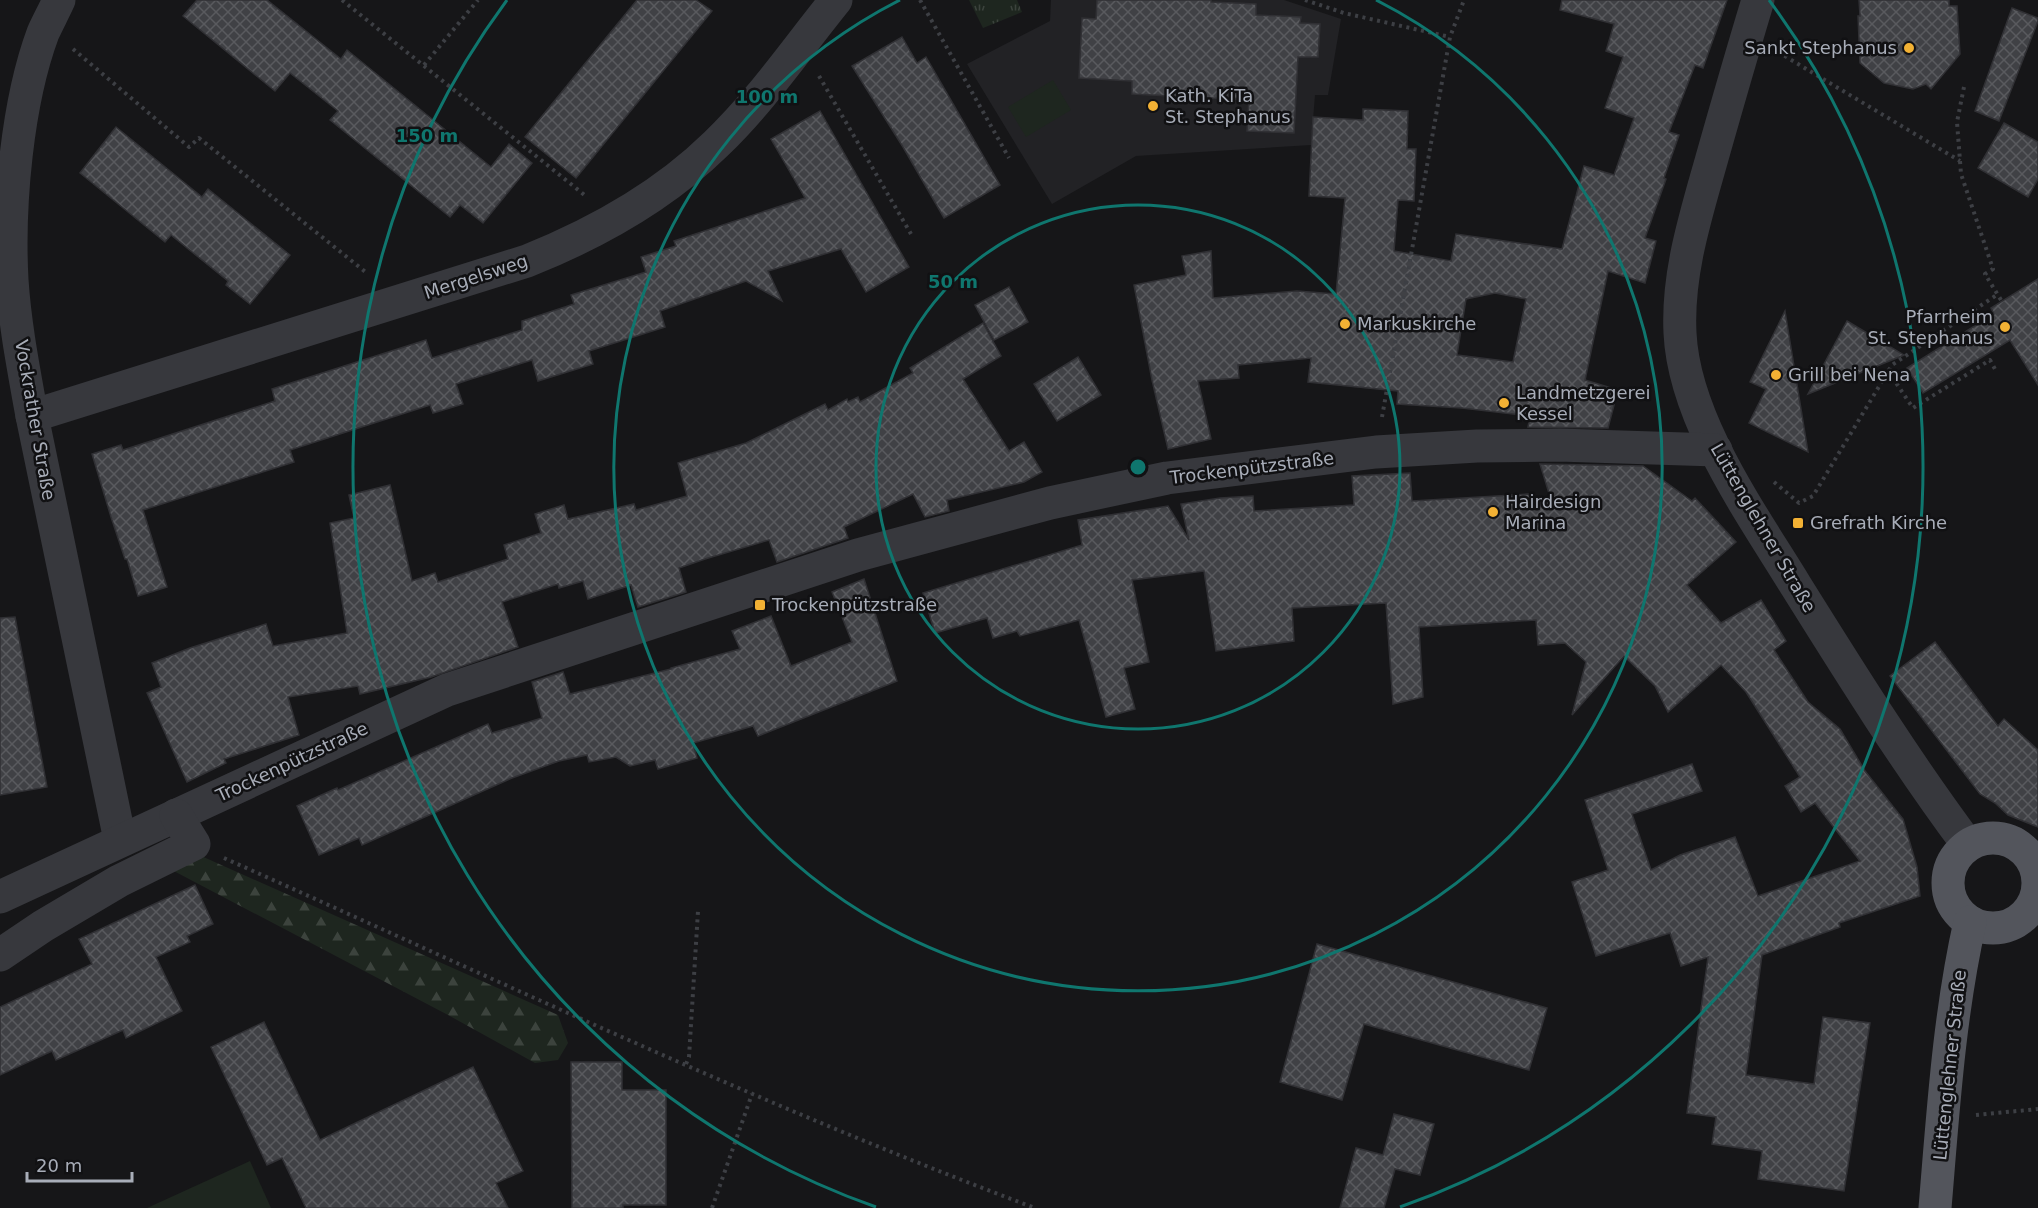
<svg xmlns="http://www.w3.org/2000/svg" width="2038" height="1208" font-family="'DejaVu Sans',sans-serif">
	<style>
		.built { fill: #222225 }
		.grass { fill: #1e261f }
		.forest { fill: url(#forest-firs) }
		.park { fill: url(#park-tufts) }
		.building { fill: url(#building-cross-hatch); stroke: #303034; stroke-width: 1.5; fill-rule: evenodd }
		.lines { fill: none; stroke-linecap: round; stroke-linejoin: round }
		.path { stroke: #3d3f44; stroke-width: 4; stroke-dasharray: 3 4.5; stroke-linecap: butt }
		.minor { stroke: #37383d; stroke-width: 33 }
		.major { stroke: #53555c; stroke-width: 33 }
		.ring { fill: none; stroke: #0f766e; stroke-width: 3 }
		.poi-dot { fill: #f2b134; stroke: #111113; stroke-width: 2 }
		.labels { text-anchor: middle; stroke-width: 5; stroke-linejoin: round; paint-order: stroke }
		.poi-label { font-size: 18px; fill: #a8adb8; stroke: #111113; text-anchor: start }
		.street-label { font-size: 18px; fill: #a8adb8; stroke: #111113 }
		.centre { fill: #0f766e; stroke: #111113; stroke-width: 3 }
		.ring-label { font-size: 18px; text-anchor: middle; font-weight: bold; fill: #0f766e; stroke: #111113; stroke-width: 5; stroke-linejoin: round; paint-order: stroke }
	</style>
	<defs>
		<pattern id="forest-firs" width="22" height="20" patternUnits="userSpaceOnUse" patternTransform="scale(1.5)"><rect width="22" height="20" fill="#1e261f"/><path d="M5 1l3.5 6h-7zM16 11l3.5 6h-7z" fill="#3c433d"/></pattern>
		<pattern id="park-tufts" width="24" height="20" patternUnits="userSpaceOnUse" patternTransform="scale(1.5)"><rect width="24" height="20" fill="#1e261f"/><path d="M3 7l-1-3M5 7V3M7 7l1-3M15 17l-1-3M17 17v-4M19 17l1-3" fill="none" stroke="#3c433d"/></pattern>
		<pattern id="building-cross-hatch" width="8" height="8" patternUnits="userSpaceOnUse" patternTransform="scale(1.5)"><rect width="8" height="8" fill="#404145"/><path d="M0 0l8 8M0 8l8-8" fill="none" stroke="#595a5e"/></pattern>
	</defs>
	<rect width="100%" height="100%" fill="#161618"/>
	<polygon class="built" points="1051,0 1284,0 1341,19 1328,95 1315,95 1311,145 1136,156 1052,204 967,64 1050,21"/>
	<g class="grass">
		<polygon points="1053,80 1071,110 1026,137 1008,107"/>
		<polygon points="250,1161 271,1208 147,1208"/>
	</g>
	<polygon class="forest" points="199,855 558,1015 568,1043 558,1060 535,1063 448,1015 170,869"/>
	<polygon class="park" points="969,0 1017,0 1022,12 983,28"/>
	<g class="building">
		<polygon points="197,0 267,0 341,59 347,50 491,167 509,144 532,163 483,223 460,205 450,217 330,120 338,111 290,73 275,91 183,16"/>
		<polygon points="637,0 696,0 712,11 576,178 525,137"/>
		<polygon points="1097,0 1211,0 1211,2 1256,4 1256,15 1301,17 1300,23 1320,24 1318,57 1298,57 1294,133 1247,131 1249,100 1132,94 1132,81 1079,78 1082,18 1096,19"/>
		<path d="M1562 0H1727L1703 68 1695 65 1669 132 1679 135 1664 178 1666 179 1645 238 1656 241 1645 283 1608 271 1585 380 1618 390 1608 428 1528 427 1530 416 1462 408 1397 404 1398 391 1308 382 1311 358 1238 365 1239 378 1198 381 1211 439 1168 449 1152 380 1134 285 1186 275 1182 256 1211 251 1213 298 1297 291 1336 294 1345 198 1309 196 1313 117 1363 120V109L1408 111 1407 149H1416L1414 201 1398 200 1394 251 1451 261 1456 234 1562 249 1584 166 1614 175 1634 118 1605 108 1623 57 1606 51 1614 24 1560 10ZM1495 293 1526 299 1513 362 1457 355 1466 299Z"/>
		<polygon points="1859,0 1949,0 1949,6 1957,6 1960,54 1931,89 1926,84 1913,89 1884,83 1860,63 1858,16 1860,16"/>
		<polygon points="2012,8 2038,18 2038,21 1999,121 1975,111"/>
		<polygon points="902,37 917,63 926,57 1000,185 944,218 903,147 852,66"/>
		<polygon points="820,111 909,267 866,292 841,249 768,271 782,301 746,281 660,311 665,327 589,351 593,364 538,381 532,360 471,379 456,384 463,404 433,413 430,405 290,450 294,462 143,510 167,587 138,596 127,559 125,559 111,517 92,454 121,445 123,450 275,401 272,389 426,340 432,358 522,330 522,321 574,304 571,295 646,272 641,257 676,246 674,241 805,198 771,139"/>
		<polygon points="2004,123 2038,142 2038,179 2028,197 1978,168"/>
		<polygon points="116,127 202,197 208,189 290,255 250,304 226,285 228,281 171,235 165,242 80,173"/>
		<polygon points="2038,279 2038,385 2010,340 1923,393 1907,368 1994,314 1991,308"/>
		<polygon points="1009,287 1028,322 994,340 975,305"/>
		<polygon points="1785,311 1808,452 1749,423 1766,389 1750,382"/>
		<polygon points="1847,321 1904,355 1808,394"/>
		<polygon points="983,323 1001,356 963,379 1009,451 1024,442 1042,472 1024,482 947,500 949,511 925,517 913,494 844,527 848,538 777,562 769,540 705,559 679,568 686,592 638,607 631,585 588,599 583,581 559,588 558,584 502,602 518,647 431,677 360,694 358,686 288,697 299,735 224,759 226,763 187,782 147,693 161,687 152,663 190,648 266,624 273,646 347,633 330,523 354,518 349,495 390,485 412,581 435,573 438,582 508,559 504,545 541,533 535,514 564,505 568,519 634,504 636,510 687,496 678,463 746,443 825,404 828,410 847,399 848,402 858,397 860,402 913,373 910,368"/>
		<polygon points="1078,357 1101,395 1057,421 1034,384"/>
		<polygon points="1540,464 1643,466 1692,501 1695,498 1736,542 1687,585 1721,623 1761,600 1786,641 1774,650 1808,702 1840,729 1865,771 1903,819 1917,867 1920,896 1839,923 1840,927 1762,955 1746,1075 1814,1084 1823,1017 1870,1023 1844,1191 1758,1179 1762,1151 1712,1144 1716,1117 1687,1113 1708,957 1681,966 1670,933 1596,956 1572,882 1608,870 1585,800 1692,764 1702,791 1632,814 1651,870 1680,855 1735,837 1758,896 1860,861 1815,803 1801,812 1785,786 1800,777 1746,692 1721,665 1668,712 1655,686 1624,656 1572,715 1586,662 1565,643 1538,645 1536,620 1419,627 1423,697 1393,704 1386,603 1292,608 1294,641 1216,651 1204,571 1132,580 1149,662 1124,668 1135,709 1106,717 1079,620 1020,636 1017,631 993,638 987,618 935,633 923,593 1082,545 1078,520 1168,506 1189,540 1181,504 1220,498 1253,496 1254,511 1354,505 1352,476 1410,473 1412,501 1529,494 1552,503"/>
		<polygon points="864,579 897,681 758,736 753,726 693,743 697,758 658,769 655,760 630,766 616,757 589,762 587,755 559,761 512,778 362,845 359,838 319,855 297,806 337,788 338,790 488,724 492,733 542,718 532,682 563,672 570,694 671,669 671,668 740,649 732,631 771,616 791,666 852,642 832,592"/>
		<polygon points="15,617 47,787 0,795 0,618"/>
		<polygon points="1935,642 1998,726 2004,719 2038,750 2038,827 2008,815 1995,803 1980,794 1890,676"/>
		<polygon points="195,885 213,924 187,936 190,942 156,957 182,1011 126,1038 123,1030 56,1060 52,1051 0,1075 0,1007 92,964 79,939"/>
		<polygon points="1317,944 1547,1008 1529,1070 1364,1024 1342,1100 1280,1082"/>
		<polygon points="264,1022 320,1140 473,1067 523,1171 496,1183 508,1208 306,1208 282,1158 267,1165 211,1047"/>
		<polygon points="571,1062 622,1062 622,1090 666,1090 666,1205 623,1205 623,1208 572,1208"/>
		<polygon points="1394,1114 1434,1124 1420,1175 1395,1169 1384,1208 1340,1208 1356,1148 1383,1155"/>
	</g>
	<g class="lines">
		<g class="path">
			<polyline points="342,0 587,197"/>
			<polyline points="920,0 1009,158"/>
			<polyline points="1305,0 1344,13 1450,37"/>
			<polyline points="73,49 189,147 199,138 368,274"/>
			<polyline points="1778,52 1960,161"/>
			<polyline points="424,65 478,0"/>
			<polyline points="819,76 911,234"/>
			<polyline points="1964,87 1957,122 1961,174 1993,269 1985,274 2001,300"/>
			<polyline points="1888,371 1913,408 1990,360 1996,371"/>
			<polyline points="1382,417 1450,37 1464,0"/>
			<polyline points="1774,482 1799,503 1813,496 1892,365 1998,294"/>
			<path d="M224 858C493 978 760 1105 1035 1208"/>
			<polyline points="686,1064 689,1057 698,911"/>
			<polyline points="1976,1115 2038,1109"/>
			<polyline points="712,1208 752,1094"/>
		</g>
		<g class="minor">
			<path d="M59 0C54 11 48 22 43 33 17 103 8 205 12 280 15 326 24 371 32 416L120 840"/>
			<path d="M1758 0C1742 53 1727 105 1712 158 1696 215 1677 273 1680 333 1684 420 1752 514 1796 586 1851 674 1906 762 1968 845"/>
			<path d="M32 416 527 261C597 233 662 197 716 144 761 101 797 48 836 0"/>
			<polyline points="0,897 447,690 858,555 1050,503 1167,478 1376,452 1477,446 1559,445 1716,450"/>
			<polyline points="0,955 43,926 119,881 194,844 176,815"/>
		</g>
		<g class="major">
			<circle cx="1993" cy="883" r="45"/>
			<path d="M1935 1208C1943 1113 1949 1015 1970 922"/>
		</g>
	</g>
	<g class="ring">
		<circle cx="1138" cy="467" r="262"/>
		<path d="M1376 0A524 524 0 1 1 900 0"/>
		<path d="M876 1207A785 785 0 0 1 507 0M1769 0A785 785 0 0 1 1400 1207"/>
	</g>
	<g class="poi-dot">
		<circle cx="1909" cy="48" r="6"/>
		<circle cx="1153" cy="106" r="6"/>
		<circle cx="1345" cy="324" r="6"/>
		<circle cx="2005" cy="327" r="6"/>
		<circle cx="1776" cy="375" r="6"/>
		<circle cx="1504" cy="403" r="6"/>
		<circle cx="1493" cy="512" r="6"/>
		<rect x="1792" y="517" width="12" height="12" rx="3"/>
		<rect x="754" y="599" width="12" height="12" rx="3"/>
	</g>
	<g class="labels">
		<g class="poi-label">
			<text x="1897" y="54" text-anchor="end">Sankt Stephanus</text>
			<text x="1165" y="102">Kath. KiTa<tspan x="1165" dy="21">St. Stephanus</tspan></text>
			<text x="1993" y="323" text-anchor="end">Pfarrheim<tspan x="1993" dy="21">St. Stephanus</tspan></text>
			<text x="1357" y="330">Markuskirche</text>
			<text x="1788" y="381">Grill bei Nena</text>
			<text x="1516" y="399">Landmetzgerei<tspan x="1516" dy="21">Kessel</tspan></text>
			<text x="1505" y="508">Hairdesign<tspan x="1505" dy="21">Marina</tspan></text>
			<text x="1810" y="529">Grefrath Kirche</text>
			<text x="772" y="611">Trockenpützstraße</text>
		</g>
		<g class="street-label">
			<text transform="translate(476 277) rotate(-18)" y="6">Mergelsweg</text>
			<text transform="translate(35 420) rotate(80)" y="6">Vockrather Straße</text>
			<text transform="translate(1252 468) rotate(-7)" y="6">Trockenpützstraße</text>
			<text transform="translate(1763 528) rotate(60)" y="6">Lüttenglehner Straße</text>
			<text transform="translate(292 762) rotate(-25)" y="6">Trockenpützstraße</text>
			<text transform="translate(1950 1065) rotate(-84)" y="6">Lüttenglehner Straße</text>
		</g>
	</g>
	<circle cx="1138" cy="467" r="9" class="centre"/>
	<g class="ring-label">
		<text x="767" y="103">100 m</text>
		<text x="427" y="142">150 m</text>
		<text x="953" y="288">50 m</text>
	</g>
	<path d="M27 1172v9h105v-9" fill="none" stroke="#a8adb8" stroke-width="3"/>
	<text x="36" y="1172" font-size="18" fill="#a8adb8" stroke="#111113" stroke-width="4.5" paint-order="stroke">20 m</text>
</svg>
